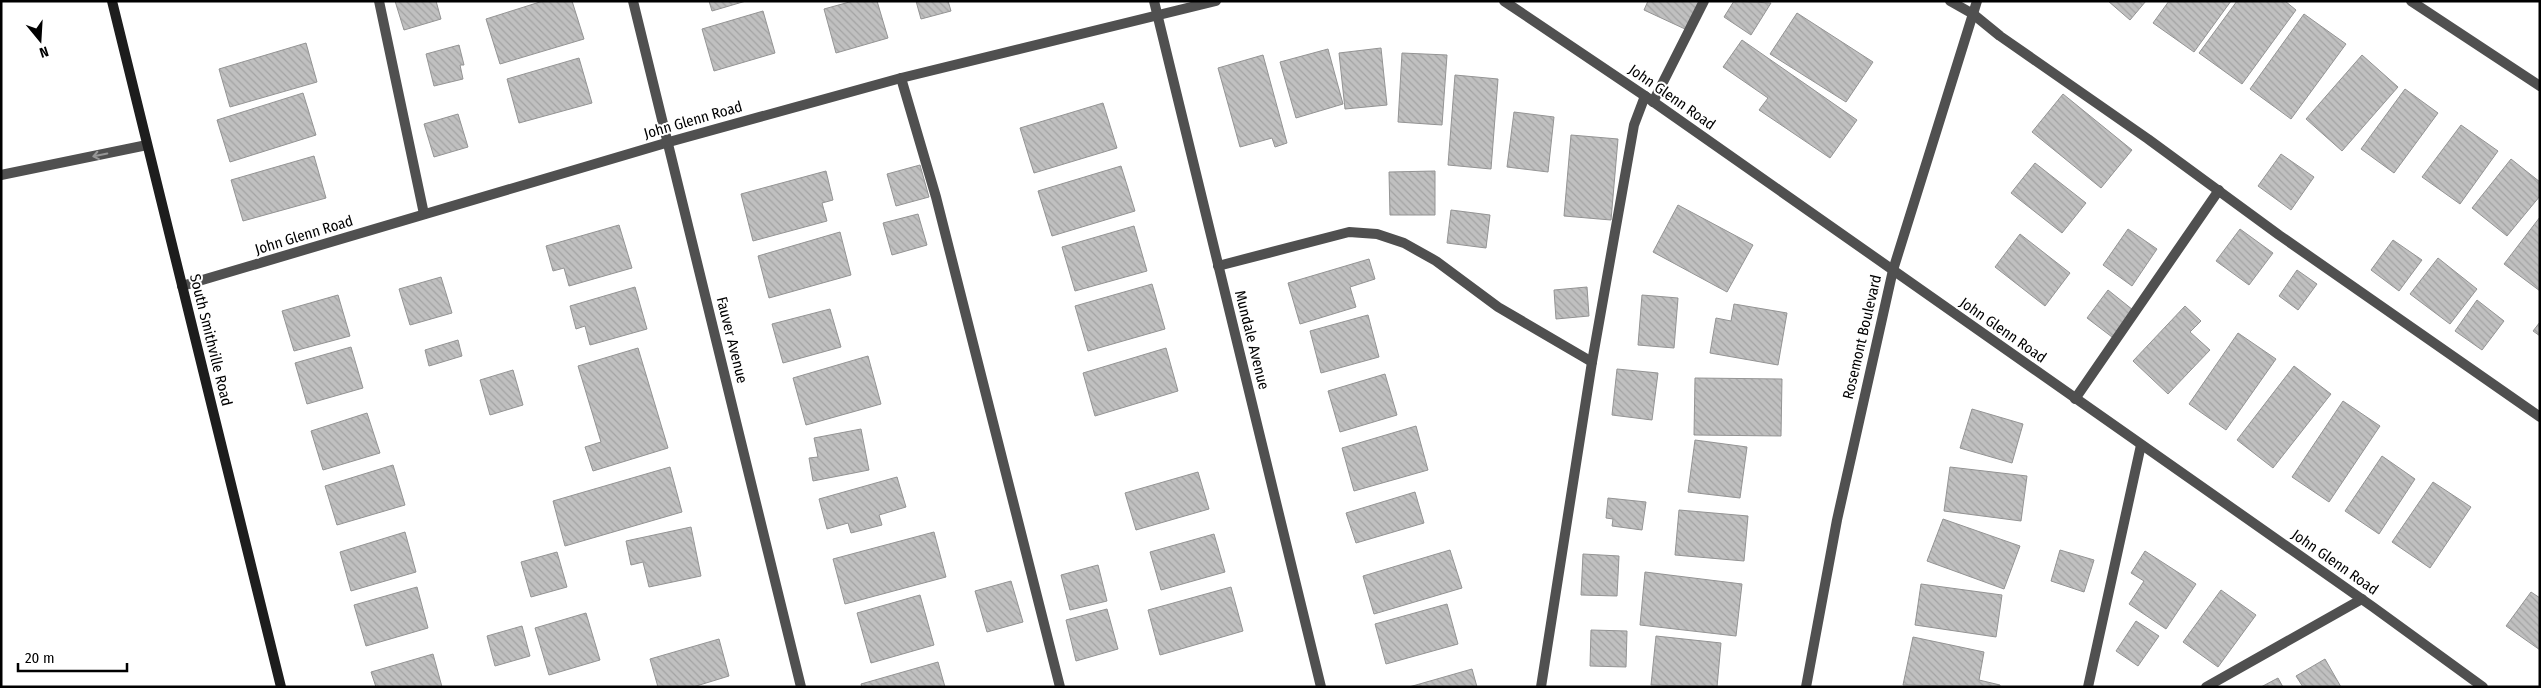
<svg xmlns="http://www.w3.org/2000/svg" width="2541" height="688" font-family="'Fira Sans Condensed',sans-serif">
	<style>
		.building { fill: url(#building-back-hatch); stroke: #949494 }
		.lines { fill: none; stroke-linecap: round; stroke-linejoin: round }
		.service { stroke: #505050; stroke-width: 10 }
		.minor { stroke: #505050; stroke-width: 10 }
		.tertiary { stroke: #505050; stroke-width: 10 }
		.secondary { stroke: #1d1d1d; stroke-width: 10 }
		.oneway { stroke: #969696 }
		.labels { text-anchor: middle; stroke-width: 4; stroke-linejoin: round; paint-order: stroke }
		.street-label { font-size: 15px; fill: #000; stroke: #fff }
	</style>
	<defs>
		<pattern id="building-back-hatch" width="6" height="6" patternUnits="userSpaceOnUse" patternTransform="scale(1.25)"><rect width="6" height="6" fill="#c0c0c0"/><path d="M-1 5l2 2M0 0l6 6M5-1l2 2" fill="none" stroke="#a3a3a3"/></pattern>
	</defs>
	<rect width="100%" height="100%" fill="#fff"/>
	<g class="building">
		<polygon points="395,1 436,1 441,19 404,30"/>
		<polygon points="543,1 572,1 584,39 500,64 486,19"/>
		<polygon points="709,1 746,1 712,11"/>
		<polygon points="853,1 877,1 888,38 836,53 824,9"/>
		<polygon points="916,1 948,1 951,11 921,19"/>
		<polygon points="1648,1 1699,1 1685,29 1644,10"/>
		<polygon points="1734,1 1771,3 1751,35 1724,17"/>
		<polygon points="2108,1 2146,1 2130,20"/>
		<polygon points="2169,1 2231,1 2194,52 2153,23"/>
		<polygon points="2237,1 2285,1 2296,10 2242,84 2199,53"/>
		<polygon points="763,11 775,53 714,71 702,29"/>
		<polygon points="1797,13 1873,62 1846,102 1770,54"/>
		<polygon points="2304,14 2346,44 2291,119 2250,89"/>
		<polygon points="1742,40 1857,120 1830,158 1759,110 1768,98 1723,67"/>
		<polygon points="306,43 317,82 230,107 219,69"/>
		<polygon points="459,45 464,65 460,65 463,79 434,86 426,54"/>
		<polygon points="1381,48 1387,105 1345,109 1339,53"/>
		<polygon points="1328,49 1343,104 1296,118 1280,62"/>
		<polygon points="1402,53 1447,55 1442,125 1398,122"/>
		<polygon points="1263,55 1287,143 1275,147 1272,138 1240,147 1218,68"/>
		<polygon points="2362,55 2398,87 2342,151 2306,119"/>
		<polygon points="579,58 592,103 519,123 507,79"/>
		<polygon points="1455,75 1498,79 1491,169 1448,165"/>
		<polygon points="2405,89 2438,113 2394,173 2361,149"/>
		<polygon points="303,93 316,135 230,162 217,120"/>
		<polygon points="2063,94 2132,150 2101,188 2032,132"/>
		<polygon points="1103,103 1117,148 1034,173 1020,128"/>
		<polygon points="1514,112 1554,117 1548,172 1507,167"/>
		<polygon points="458,114 468,147 434,157 424,124"/>
		<polygon points="2461,125 2498,151 2460,204 2422,177"/>
		<polygon points="1571,135 1618,139 1611,220 1564,216"/>
		<polygon points="2281,154 2314,177 2291,210 2258,186"/>
		<polygon points="314,156 326,198 243,221 231,180"/>
		<polygon points="2511,159 2540,182 2540,196 2507,236 2472,208"/>
		<polygon points="2035,163 2086,203 2062,233 2011,193"/>
		<polygon points="920,165 929,197 896,206 887,174"/>
		<polygon points="1121,166 1135,211 1052,236 1038,191"/>
		<polygon points="826,171 833,200 822,203 827,221 753,241 741,194"/>
		<polygon points="1435,171 1435,215 1390,215 1389,172"/>
		<polygon points="1678,205 1753,245 1727,292 1653,252"/>
		<polygon points="1451,210 1490,215 1486,248 1447,243"/>
		<polygon points="918,214 927,245 892,255 883,223"/>
		<polygon points="2540,217 2540,291 2504,264"/>
		<polygon points="619,225 632,268 569,286 564,268 553,271 546,246"/>
		<polygon points="1134,226 1147,271 1075,291 1062,247"/>
		<polygon points="2128,229 2157,249 2132,286 2103,265"/>
		<polygon points="2240,229 2273,253 2249,285 2216,261"/>
		<polygon points="840,232 851,275 769,298 758,256"/>
		<polygon points="2020,234 2070,273 2045,306 1995,267"/>
		<polygon points="2393,240 2422,260 2399,291 2371,270"/>
		<polygon points="2438,258 2477,289 2450,324 2410,294"/>
		<polygon points="1369,259 1375,279 1350,287 1356,307 1300,324 1288,283"/>
		<polygon points="2297,270 2317,284 2298,310 2279,296"/>
		<polygon points="441,277 452,313 410,325 399,289"/>
		<polygon points="1152,284 1165,329 1088,351 1075,306"/>
		<polygon points="635,287 647,329 590,345 585,326 576,329 570,306"/>
		<polygon points="1587,287 1589,316 1556,319 1554,290"/>
		<polygon points="2108,290 2133,310 2112,337 2087,318"/>
		<polygon points="338,295 350,336 294,351 282,311"/>
		<polygon points="1642,295 1678,298 1674,348 1638,345"/>
		<polygon points="2477,300 2504,321 2482,350 2455,331"/>
		<polygon points="1734,304 1787,313 1778,365 1710,353 1716,318 1731,321"/>
		<polygon points="2185,306 2201,321 2190,332 2210,350 2168,394 2133,361"/>
		<polygon points="830,309 841,347 783,363 772,324"/>
		<polygon points="1368,315 1379,357 1321,373 1310,331"/>
		<polygon points="2540,322 2540,336 2533,331"/>
		<polygon points="2238,333 2276,359 2226,430 2189,404"/>
		<polygon points="458,340 462,356 429,366 425,350"/>
		<polygon points="351,347 363,388 307,404 295,363"/>
		<polygon points="638,348 668,448 593,471 585,447 601,442 578,366"/>
		<polygon points="1166,348 1178,391 1095,416 1083,373"/>
		<polygon points="868,356 881,404 806,425 793,378"/>
		<polygon points="2294,366 2331,394 2273,468 2237,440"/>
		<polygon points="1617,369 1658,373 1652,420 1612,415"/>
		<polygon points="513,370 523,405 490,415 480,380"/>
		<polygon points="1385,374 1397,415 1340,432 1328,391"/>
		<polygon points="1695,378 1782,379 1781,436 1694,435"/>
		<polygon points="2343,401 2380,426 2329,502 2292,477"/>
		<polygon points="1972,409 2023,424 2012,463 1960,448"/>
		<polygon points="367,413 380,453 323,470 311,431"/>
		<polygon points="1416,426 1428,470 1354,491 1342,448"/>
		<polygon points="861,429 869,470 813,481 809,458 818,457 814,438"/>
		<polygon points="1695,440 1747,447 1740,498 1688,492"/>
		<polygon points="2382,456 2415,479 2379,534 2345,511"/>
		<polygon points="393,465 405,505 337,525 325,486"/>
		<polygon points="670,467 682,512 565,546 553,501"/>
		<polygon points="1950,467 2027,476 2021,521 1944,511"/>
		<polygon points="1198,472 1209,509 1136,530 1125,493"/>
		<polygon points="897,477 906,507 879,515 882,525 851,533 848,523 827,529 819,499"/>
		<polygon points="2433,482 2471,507 2430,568 2392,542"/>
		<polygon points="1415,492 1424,523 1356,543 1346,513"/>
		<polygon points="1608,498 1646,502 1642,530 1612,526 1613,519 1606,518"/>
		<polygon points="1679,510 1748,516 1744,561 1675,555"/>
		<polygon points="1943,519 2020,546 2004,589 1927,561"/>
		<polygon points="691,527 701,576 649,587 643,562 631,565 626,541"/>
		<polygon points="405,532 416,572 351,591 340,552"/>
		<polygon points="934,532 946,577 845,604 833,559"/>
		<polygon points="1214,534 1225,572 1161,590 1150,552"/>
		<polygon points="1450,550 1462,588 1374,614 1363,576"/>
		<polygon points="2060,550 2094,560 2084,592 2051,581"/>
		<polygon points="2145,551 2196,584 2166,629 2129,604 2144,581 2131,573"/>
		<polygon points="557,552 567,587 531,597 521,562"/>
		<polygon points="1583,554 1619,556 1617,596 1581,595"/>
		<polygon points="1098,565 1107,601 1070,610 1061,575"/>
		<polygon points="1645,572 1742,584 1736,636 1640,625"/>
		<polygon points="1011,581 1023,622 987,632 975,591"/>
		<polygon points="1921,584 2002,595 1996,637 1915,625"/>
		<polygon points="417,587 428,628 366,646 354,605"/>
		<polygon points="1231,587 1243,631 1160,655 1148,610"/>
		<polygon points="2221,590 2256,615 2218,667 2183,642"/>
		<polygon points="2531,592 2540,598 2540,650 2506,626"/>
		<polygon points="920,595 934,645 871,663 857,613"/>
		<polygon points="1447,604 1458,644 1386,664 1375,624"/>
		<polygon points="1107,609 1118,649 1076,661 1066,620"/>
		<polygon points="586,613 600,660 549,675 535,628"/>
		<polygon points="2136,621 2159,636 2138,666 2116,651"/>
		<polygon points="522,626 530,656 495,666 487,636"/>
		<polygon points="1591,630 1627,631 1626,667 1590,666"/>
		<polygon points="1656,636 1721,643 1717,687 1651,685"/>
		<polygon points="1913,637 1984,652 1979,680 2000,685 2000,687 1903,685"/>
		<polygon points="719,639 729,676 693,687 658,687 650,659"/>
		<polygon points="433,654 442,687 376,687 371,672"/>
		<polygon points="2325,659 2341,687 2303,687 2296,676"/>
		<polygon points="938,662 945,687 862,687 861,684"/>
		<polygon points="1472,669 1477,687 1409,687"/>
		<polygon points="2278,678 2283,687 2261,687"/>
	</g>
	<g class="lines">
		<g class="service">
			<polyline points="379,1 424,214"/>
			<polyline points="1950,1 1973,14 2000,36 2148,139 2279,235 2540,417"/>
			<polyline points="901,78 936,197 1060,687"/>
			<polyline points="1653,102 1704,1"/>
			<polyline points="1,175 147,145"/>
			<polyline points="1218,266 1349,232 1377,234 1404,243 1436,261 1498,307 1592,362"/>
			<polyline points="2075,399 2219,190"/>
			<polyline points="2088,687 2141,445"/>
			<polyline points="2206,687 2362,599"/>
		</g>
		<g class="minor">
			<polyline points="633,1 801,687"/>
			<polyline points="1154,1 1321,687"/>
			<polyline points="1504,1 1645,96 2373,607 2483,687"/>
			<polyline points="182,286 669,142 901,78 1216,1"/>
			<polyline points="1541,687 1592,362 1634,125 1645,96"/>
			<polyline points="1806,687 1837,520 1893,270 1977,1"/>
		</g>
		<polyline class="tertiary" points="2411,1 2540,86"/>
		<polyline class="secondary" points="112,1 281,687"/>
	</g>
	<defs><path id="oneway-shaft" d="M-6 0H5M1.5-3L5.5 0L1.5 3" fill="none" stroke-width="1.6" stroke-linecap="round" stroke-linejoin="round" transform="scale(1.25)"/></defs>
	<use class="oneway" href="#oneway-shaft" transform="translate(100 155) rotate(168)"/>
	<g class="labels">
		<g class="street-label">
			<text transform="translate(1672 97) rotate(35)" y="5">John Glenn Road</text>
			<text transform="translate(693 120) rotate(-16)" y="5">John Glenn Road</text>
			<text transform="translate(304 235) rotate(-17)" y="5">John Glenn Road</text>
			<text transform="translate(2003 330) rotate(35)" y="5">John Glenn Road</text>
			<text transform="translate(1862 337) rotate(-77)" y="5">Rosemont Boulevard</text>
			<text transform="translate(211 340) rotate(76)" y="5">South Smithville Road</text>
			<text transform="translate(732 340) rotate(76)" y="5">Fauver Avenue</text>
			<text transform="translate(1252 340) rotate(76)" y="5">Mundale Avenue</text>
			<text transform="translate(2335 562) rotate(35)" y="5">John Glenn Road</text>
		</g>
	</g>
	<rect width="2541" height="688" fill="none" stroke="#000000" stroke-width="5"/>
	<g transform="translate(40 40) rotate(162)" stroke="#ffffff" stroke-width="4" paint-order="stroke">
	<path d="M0-4L9 19L0 12L-9 19Z" fill="#000000"/>
	<text y="-8" font-size="14" font-weight="bold" text-anchor="middle" fill="#000000">N</text>
	</g>
	<path d="M18 663v8h109v-8" fill="none" stroke="#000000" stroke-width="2.5"/>
	<text x="25" y="663" font-size="15" fill="#000000" stroke="#ffffff" stroke-width="4" paint-order="stroke">20 m</text>
</svg>
